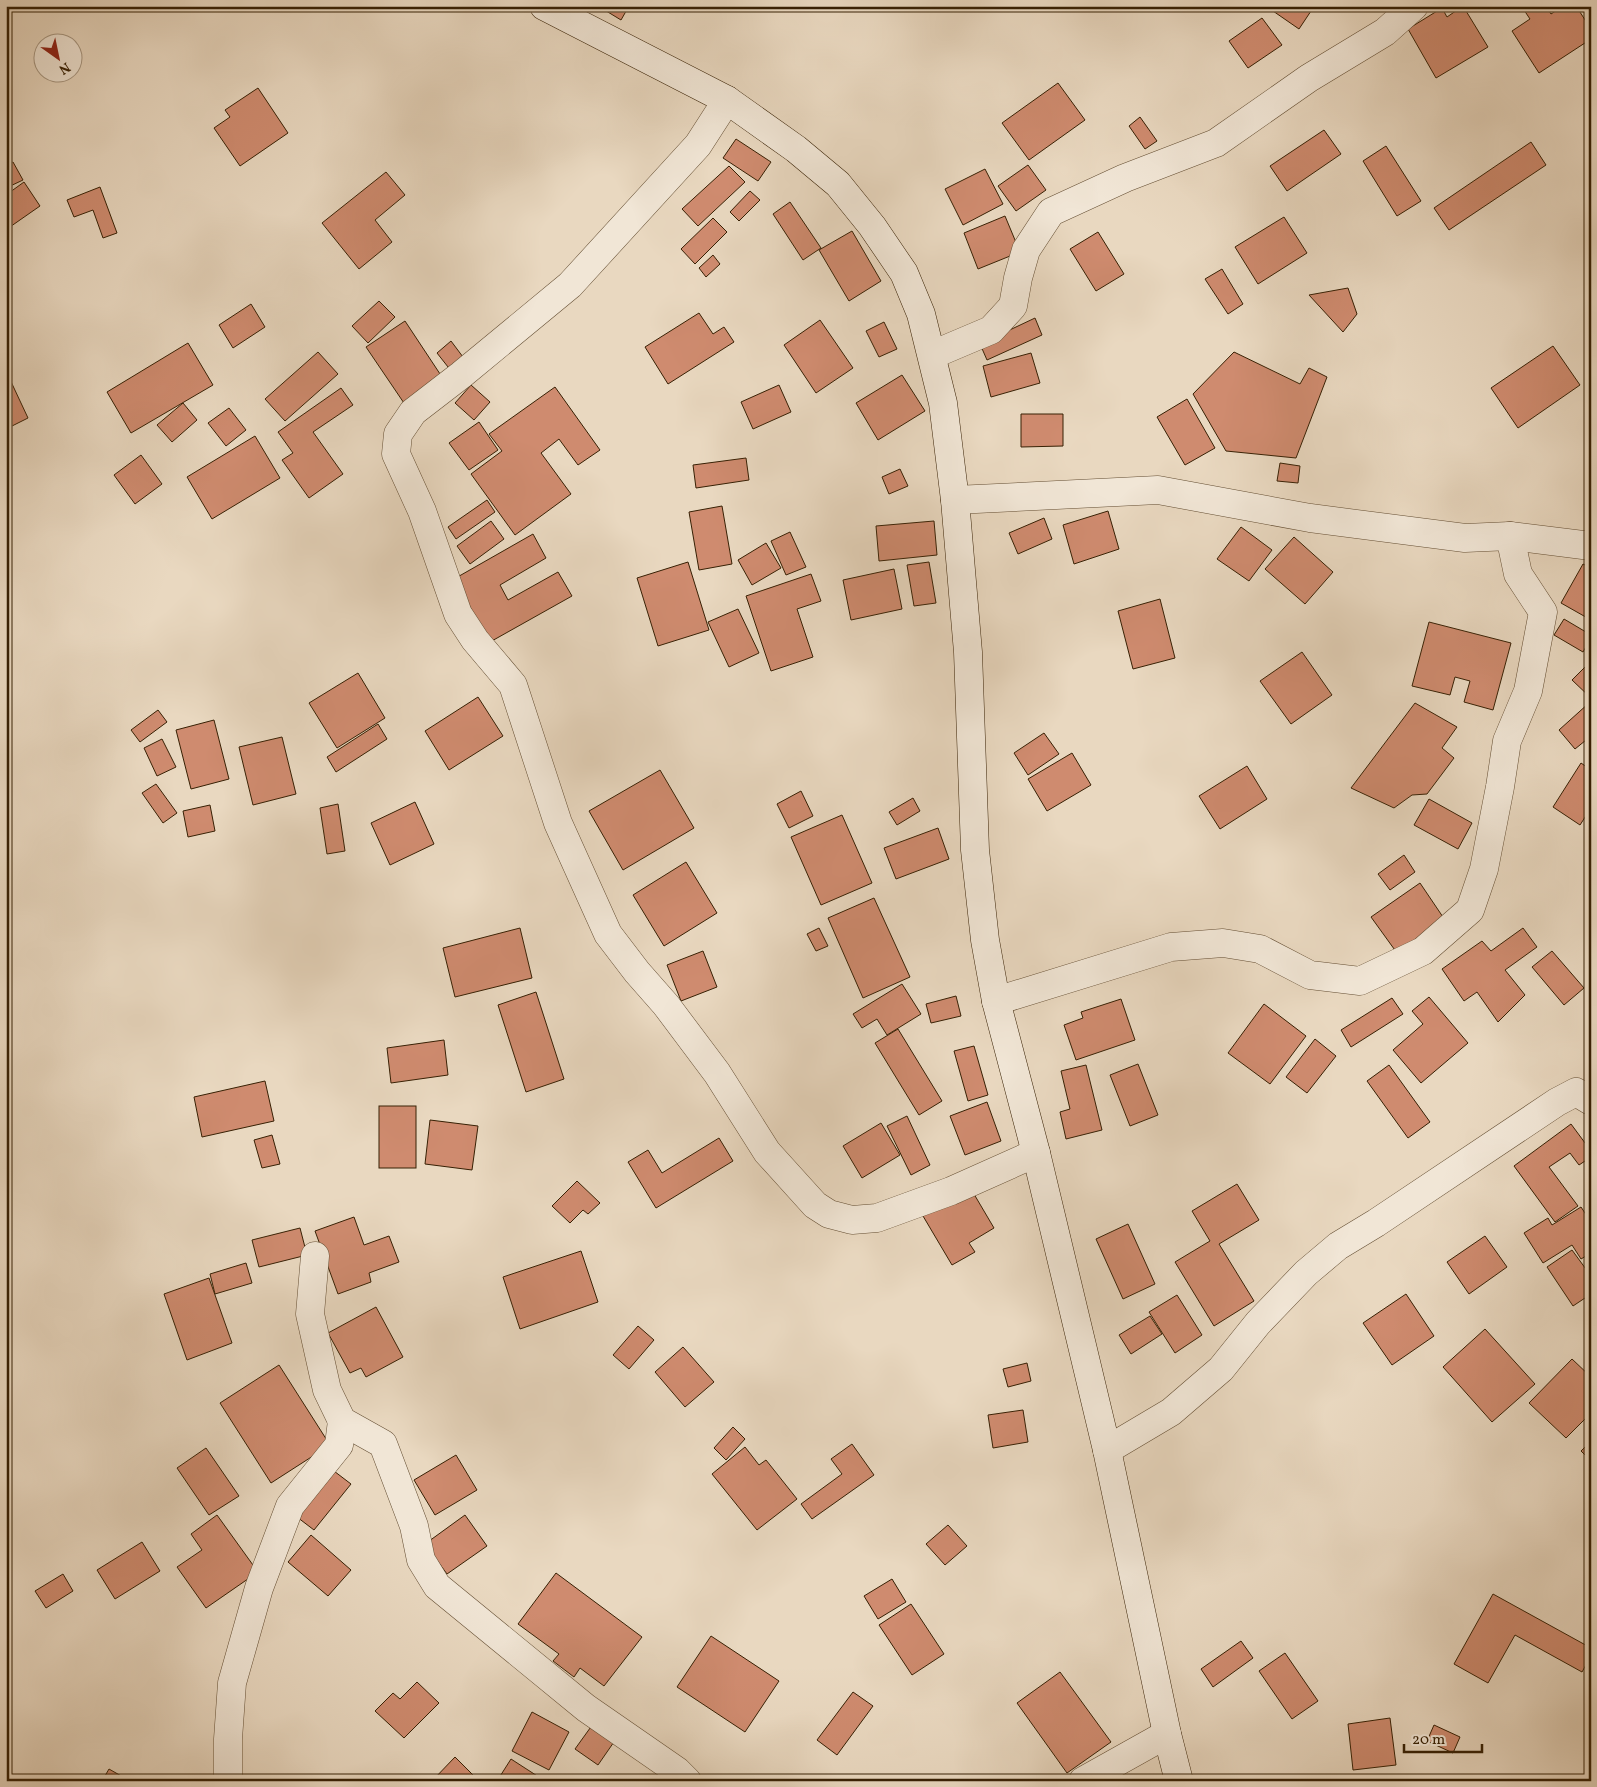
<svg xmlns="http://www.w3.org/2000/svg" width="1597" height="1787" font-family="Vollkorn,serif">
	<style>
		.building { fill: #cf8b6f; stroke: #372004 }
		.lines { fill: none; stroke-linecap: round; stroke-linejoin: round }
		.street-casing { stroke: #644e33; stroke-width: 29 }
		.secondary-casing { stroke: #372004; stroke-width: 29 }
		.street { stroke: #f1e6d6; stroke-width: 28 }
		.secondary { stroke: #f1e6d6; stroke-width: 28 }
	</style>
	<rect width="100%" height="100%" fill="#e9d8c0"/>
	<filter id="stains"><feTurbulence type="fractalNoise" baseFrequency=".004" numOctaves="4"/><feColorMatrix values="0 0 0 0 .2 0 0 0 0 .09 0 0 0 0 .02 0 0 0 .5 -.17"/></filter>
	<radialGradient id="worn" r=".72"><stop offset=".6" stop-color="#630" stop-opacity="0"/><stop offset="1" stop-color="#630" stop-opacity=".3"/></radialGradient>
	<g class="building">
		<polygon points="598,6 629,6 621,20"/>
		<polygon points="1276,6 1311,6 1313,8 1299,29 1273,11"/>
		<polygon points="1463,6 1488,47 1436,78 1408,29 1442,8 1447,17"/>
		<polygon points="1530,6 1546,6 1551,14 1563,6 1576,6 1591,29 1591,39 1539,73 1512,31 1530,19 1524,10"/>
		<polygon points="1262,18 1282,45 1248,68 1229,41"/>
		<polygon points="1058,83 1085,120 1029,160 1002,123"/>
		<polygon points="258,88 288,133 240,166 214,128 230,117 225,110"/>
		<polygon points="1140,117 1157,141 1145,149 1129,126"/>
		<polygon points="1324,130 1341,154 1287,191 1270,166"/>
		<polygon points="736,139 771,162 758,181 723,158"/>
		<polygon points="1531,142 1546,165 1449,230 1434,208"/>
		<polygon points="1386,146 1421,201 1397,216 1363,161"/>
		<polygon points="13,162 23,180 6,188 6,165"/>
		<polygon points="1028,165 1046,190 1016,211 998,186"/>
		<polygon points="729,166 745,182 698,226 682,209"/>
		<polygon points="985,169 1003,204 963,225 945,189"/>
		<polygon points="386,172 405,195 375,220 392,242 359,269 322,223"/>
		<polygon points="24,182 40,206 7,229 6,195"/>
		<polygon points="100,187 117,233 103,238 93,210 74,217 67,200"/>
		<polygon points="750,191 760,200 739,221 730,212"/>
		<polygon points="790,202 821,248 803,260 773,214"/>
		<polygon points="1005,216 1020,252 978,269 964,233"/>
		<polygon points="1284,217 1307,253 1258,284 1235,247"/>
		<polygon points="713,218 727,232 695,264 681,249"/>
		<polygon points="852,231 881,281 849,301 819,250"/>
		<polygon points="1098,232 1124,274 1096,291 1070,249"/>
		<polygon points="713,255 720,264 706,277 699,268"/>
		<polygon points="1222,269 1243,304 1228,314 1205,279"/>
		<polygon points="1348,288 1357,314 1343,332 1309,295"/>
		<polygon points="379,301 395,317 368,343 352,326"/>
		<polygon points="251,304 265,327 233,348 219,325"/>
		<polygon points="699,313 713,334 724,327 734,342 668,384 645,347"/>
		<polygon points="1035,318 1042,335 987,360 980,344"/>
		<polygon points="820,320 853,368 816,393 784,345"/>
		<polygon points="405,321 446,383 408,409 366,347"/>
		<polygon points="884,322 897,349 879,357 866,331"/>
		<polygon points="451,341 466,361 452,372 437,353"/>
		<polygon points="188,343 213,385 131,433 107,392"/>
		<polygon points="1553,346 1580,385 1518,428 1491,388"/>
		<polygon points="318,352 338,374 285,421 265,399"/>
		<polygon points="1234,352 1300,384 1309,368 1327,377 1296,458 1226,451 1193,394"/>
		<polygon points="1031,353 1040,383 991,397 983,366"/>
		<polygon points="6,371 28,418 6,429"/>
		<polygon points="902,375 925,411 878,440 856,403"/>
		<polygon points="471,385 490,402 474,420 455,403"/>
		<polygon points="779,385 791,412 753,429 741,402"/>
		<polygon points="555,387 600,450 578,465 559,439 541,453 571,494 515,535 471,474 502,451 489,434"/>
		<polygon points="341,388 353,405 313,432 343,474 309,498 282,460 293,453 278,432"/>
		<polygon points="1187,399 1215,448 1185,465 1157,417"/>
		<polygon points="183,403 197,420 172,442 157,425"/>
		<polygon points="229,408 246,430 226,446 208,423"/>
		<polygon points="1021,414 1063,414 1063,446 1021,447"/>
		<polygon points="479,422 498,450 469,470 449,443"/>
		<polygon points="255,436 280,478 212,519 187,477"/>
		<polygon points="141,455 162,484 135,504 114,475"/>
		<polygon points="746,458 749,480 696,488 693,465"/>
		<polygon points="1280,463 1300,466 1298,483 1277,481"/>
		<polygon points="900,469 908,486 889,494 882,477"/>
		<polygon points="487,500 495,512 456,539 448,527"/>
		<polygon points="722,506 732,564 699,570 689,512"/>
		<polygon points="1108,511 1119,549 1074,564 1063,525"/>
		<polygon points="1044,518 1052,539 1018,554 1009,533"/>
		<polygon points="491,521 504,539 470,564 457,546"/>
		<polygon points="934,521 937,555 879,561 876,526"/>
		<polygon points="1241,527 1272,550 1249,581 1217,559"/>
		<polygon points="790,532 806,567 786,575 771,541"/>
		<polygon points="533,534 546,558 500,585 508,600 558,572 572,596 490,642 454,579"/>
		<polygon points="1294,537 1333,572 1305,604 1265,569"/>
		<polygon points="766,543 781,568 752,585 738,560"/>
		<polygon points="688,562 709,630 658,646 637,578"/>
		<polygon points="929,562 936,603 914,606 907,565"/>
		<polygon points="1583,564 1591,568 1591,620 1561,603"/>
		<polygon points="894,569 902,609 851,620 843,580"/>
		<polygon points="811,574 821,601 797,609 813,657 771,671 746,596"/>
		<polygon points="1160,599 1175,658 1133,669 1118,611"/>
		<polygon points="738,609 759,653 729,667 708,622"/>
		<polygon points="1564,619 1591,635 1591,638 1583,652 1554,635"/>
		<polygon points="1429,622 1511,643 1493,710 1464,702 1470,681 1455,677 1450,695 1412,686"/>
		<polygon points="1302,652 1332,695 1291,724 1260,681"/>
		<polygon points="1591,661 1591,698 1572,680"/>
		<polygon points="358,673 385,718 337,748 309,703"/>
		<polygon points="478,697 503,736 449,770 425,731"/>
		<polygon points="1415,703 1457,727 1442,748 1454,758 1427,794 1412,795 1394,808 1351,788"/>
		<polygon points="1589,703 1591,705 1591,736 1575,749 1559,730"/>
		<polygon points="158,710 167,722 140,742 131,730"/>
		<polygon points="214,720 229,779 191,789 176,730"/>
		<polygon points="378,724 387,739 336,772 327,757"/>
		<polygon points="1044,733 1059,754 1028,775 1014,753"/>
		<polygon points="282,737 296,794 253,805 239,747"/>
		<polygon points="162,739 176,767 157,776 144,748"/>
		<polygon points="1072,753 1091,785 1047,811 1028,779"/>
		<polygon points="1581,763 1591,770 1591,808 1580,825 1553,807"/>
		<polygon points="1247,766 1267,799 1220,829 1199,796"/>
		<polygon points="660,770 694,828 623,870 589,811"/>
		<polygon points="156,784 177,813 163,823 142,793"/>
		<polygon points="801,791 813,816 789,828 777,804"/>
		<polygon points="913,798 920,811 897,825 889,812"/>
		<polygon points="1429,799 1472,823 1458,849 1414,825"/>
		<polygon points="415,802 434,844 390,865 371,823"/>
		<polygon points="338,804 345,851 327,854 320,808"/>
		<polygon points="210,805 215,831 188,837 183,811"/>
		<polygon points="842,815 872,883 821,905 791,837"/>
		<polygon points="938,828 949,859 896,879 884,848"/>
		<polygon points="1404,855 1415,872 1390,890 1378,874"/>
		<polygon points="686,862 717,913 664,946 633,895"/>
		<polygon points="1420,883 1445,920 1397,953 1371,917"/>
		<polygon points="874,898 910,977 863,998 828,918"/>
		<polygon points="520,928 532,978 455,997 443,948"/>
		<polygon points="819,928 828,946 816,951 807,934"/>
		<polygon points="1523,928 1537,947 1505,970 1525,995 1498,1022 1477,992 1464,1001 1442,969 1482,941 1491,951"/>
		<polygon points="703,951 717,987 681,1001 667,965"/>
		<polygon points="1552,951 1584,988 1564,1005 1532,967"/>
		<polygon points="902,984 921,1014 887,1035 877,1019 862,1028 853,1014"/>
		<polygon points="536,992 564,1079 526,1092 498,1005"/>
		<polygon points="956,996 961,1016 931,1023 926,1004"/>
		<polygon points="1429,997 1468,1043 1421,1083 1393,1050 1423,1024 1412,1011"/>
		<polygon points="1392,998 1403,1014 1351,1047 1341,1030"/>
		<polygon points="1121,999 1135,1040 1076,1060 1064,1025 1083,1018 1081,1012"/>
		<polygon points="1264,1004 1306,1036 1270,1084 1228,1053"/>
		<polygon points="898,1029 942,1101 919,1115 875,1043"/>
		<polygon points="1315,1039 1336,1056 1307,1093 1286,1077"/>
		<polygon points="444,1040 448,1075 391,1083 387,1048"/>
		<polygon points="974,1046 988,1095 968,1101 954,1051"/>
		<polygon points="1138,1064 1158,1115 1130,1126 1110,1075"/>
		<polygon points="1086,1065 1102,1130 1066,1139 1060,1112 1070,1109 1061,1071"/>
		<polygon points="1389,1065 1430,1122 1408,1138 1367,1081"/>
		<polygon points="265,1081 274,1121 202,1137 194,1097"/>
		<polygon points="987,1102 1001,1141 965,1155 950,1116"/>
		<rect x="379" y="1106" width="37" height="62"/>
		<polygon points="907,1116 930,1165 911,1175 887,1126"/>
		<polygon points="430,1120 478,1126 472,1170 425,1164"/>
		<polygon points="881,1123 900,1155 862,1178 843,1146"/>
		<polygon points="1571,1124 1591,1151 1591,1157 1579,1165 1570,1153 1549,1167 1578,1206 1555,1222 1514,1166"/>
		<polygon points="272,1135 280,1164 262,1168 254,1140"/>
		<polygon points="719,1138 733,1161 656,1208 628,1162 648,1150 662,1173"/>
		<polygon points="577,1181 600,1203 588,1214 583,1210 570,1223 552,1206"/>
		<polygon points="1237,1184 1259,1220 1219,1244 1254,1301 1214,1326 1175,1262 1210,1241 1192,1211"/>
		<polygon points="971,1189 994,1228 969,1243 975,1252 952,1265 923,1216"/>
		<polygon points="1581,1207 1591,1222 1591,1253 1581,1259 1572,1245 1543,1263 1524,1233 1548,1218 1552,1225"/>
		<polygon points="354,1217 364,1245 389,1236 399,1262 369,1273 371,1282 338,1294 315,1231"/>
		<polygon points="1128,1224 1155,1284 1123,1299 1096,1239"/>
		<polygon points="300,1228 307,1255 259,1267 252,1240"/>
		<polygon points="1485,1236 1507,1267 1469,1294 1447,1262"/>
		<polygon points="1572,1250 1591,1276 1591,1294 1573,1306 1547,1267"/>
		<polygon points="581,1251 598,1302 520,1329 503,1277"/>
		<polygon points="246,1263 252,1283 215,1294 210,1274"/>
		<polygon points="209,1278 232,1343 187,1360 164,1294"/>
		<polygon points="1406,1294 1434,1336 1392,1365 1363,1323"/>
		<polygon points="1177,1295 1202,1335 1175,1353 1149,1312"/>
		<polygon points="376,1307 403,1357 366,1377 361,1368 350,1373 328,1333"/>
		<polygon points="1150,1316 1162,1334 1131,1354 1119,1335"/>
		<polygon points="638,1326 654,1340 629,1369 613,1355"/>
		<polygon points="1485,1329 1535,1384 1492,1422 1443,1367"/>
		<polygon points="683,1347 714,1382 685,1407 655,1372"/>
		<polygon points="1572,1359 1591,1377 1591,1413 1566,1438 1529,1403"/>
		<polygon points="1027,1363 1031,1381 1008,1387 1003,1369"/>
		<polygon points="279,1365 330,1445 271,1483 220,1403"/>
		<polygon points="1023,1410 1028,1442 993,1448 988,1415"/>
		<polygon points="733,1427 745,1439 726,1460 714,1448"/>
		<polygon points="1591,1441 1591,1461 1581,1451"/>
		<polygon points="852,1444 874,1475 812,1519 801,1504 842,1474 831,1459"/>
		<polygon points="745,1447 759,1465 766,1460 797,1499 757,1530 712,1474"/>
		<polygon points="206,1448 239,1496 209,1515 177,1468"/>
		<polygon points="456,1455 477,1490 435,1515 414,1480"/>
		<polygon points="330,1468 351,1484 314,1530 293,1514"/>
		<polygon points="217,1515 258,1572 206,1608 177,1567 202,1550 191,1534"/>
		<polygon points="465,1515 487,1546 447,1574 425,1544"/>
		<polygon points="948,1525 967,1546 945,1565 926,1544"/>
		<polygon points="311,1535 351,1570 328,1596 288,1562"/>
		<polygon points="142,1542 160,1571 115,1599 97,1570"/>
		<polygon points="556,1573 642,1637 604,1686 580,1668 574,1677 553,1661 559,1654 518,1624"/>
		<polygon points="63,1574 73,1591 46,1608 35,1591"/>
		<polygon points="892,1579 906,1602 878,1619 864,1596"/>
		<polygon points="1493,1594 1591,1648 1591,1656 1582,1672 1515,1635 1488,1683 1454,1664"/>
		<polygon points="911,1604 944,1654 912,1675 879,1625"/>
		<polygon points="711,1636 779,1681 745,1732 677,1687"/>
		<polygon points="1241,1641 1253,1658 1213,1687 1201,1669"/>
		<polygon points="1285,1653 1318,1701 1292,1719 1259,1671"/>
		<polygon points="1060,1672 1111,1742 1067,1773 1017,1703"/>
		<polygon points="417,1682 439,1703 404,1738 375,1711 393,1693 400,1699"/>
		<polygon points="853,1692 873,1706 837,1755 817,1740"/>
		<polygon points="532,1712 569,1732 549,1770 512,1751"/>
		<polygon points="1390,1718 1396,1765 1353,1770 1348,1724"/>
		<polygon points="593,1724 616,1739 598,1765 575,1749"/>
		<polygon points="1434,1725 1460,1737 1453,1753 1427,1741"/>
		<polygon points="455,1757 479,1781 432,1781"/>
		<polygon points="511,1759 545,1781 497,1781"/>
		<polygon points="109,1769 130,1781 102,1781"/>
	</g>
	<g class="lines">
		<defs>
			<g id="street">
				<polyline points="727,100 698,145 570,285 461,375 413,412 398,434 396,454 422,511 458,614 475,640 513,685 558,823 608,934 637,972 666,1005 717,1073 767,1152 815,1205 829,1214 852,1220 877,1218 951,1191 1036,1153"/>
				<polyline points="932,355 991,330 1013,306 1018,278 1026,250 1051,212 1125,178 1216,143 1309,78 1385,32 1414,6"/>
				<polyline points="955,500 1158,490 1310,518 1465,538 1510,536 1591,546"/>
				<polyline points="996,1001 1171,947 1223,943 1260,949 1310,975 1360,981 1423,951 1470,910 1484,869 1500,787 1507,741 1528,691 1543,612 1518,574 1510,536"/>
				<polyline points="315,1256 310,1314 327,1390 342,1421 383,1444 414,1526 421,1560 437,1586 586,1708 677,1771 687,1781"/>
				<polyline points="1107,1450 1171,1412 1221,1369 1258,1323 1306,1273 1338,1246 1376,1223 1557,1102 1576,1092 1591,1101"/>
				<polyline points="228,1781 228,1739 232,1683 259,1588 290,1506 339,1445 342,1421"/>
				<polyline points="1083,1781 1167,1734"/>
			</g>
			<polyline id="secondary" points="544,6 727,100 796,149 838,184 872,226 904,273 921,314 943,403 955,500 968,652 975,850 985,940 996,1001 1036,1153 1107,1450 1167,1734 1179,1781"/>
		</defs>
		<use href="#street" class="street-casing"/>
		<use href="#secondary" class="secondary-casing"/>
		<use href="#street" class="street"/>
		<use href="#secondary" class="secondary"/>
	</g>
	<rect width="1597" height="1787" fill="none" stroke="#e9d8c0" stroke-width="25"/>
	<rect x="8" y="8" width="1582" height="1772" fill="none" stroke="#372004" stroke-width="2.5"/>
	<rect x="12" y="12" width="1572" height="1762" fill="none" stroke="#372004"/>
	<g transform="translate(58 58) rotate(147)"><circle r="24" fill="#f1e6d6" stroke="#a79782"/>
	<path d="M0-4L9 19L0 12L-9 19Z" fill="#8f2418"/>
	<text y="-8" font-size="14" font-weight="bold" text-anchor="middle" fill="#372004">N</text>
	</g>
	<path d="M1404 1744v8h78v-8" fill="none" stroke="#372004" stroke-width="2.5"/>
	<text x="1412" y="1744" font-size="15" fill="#372004" stroke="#f1e6d6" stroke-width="4" paint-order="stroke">20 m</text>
	<rect width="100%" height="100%" filter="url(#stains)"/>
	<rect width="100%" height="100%" fill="url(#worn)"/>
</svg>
